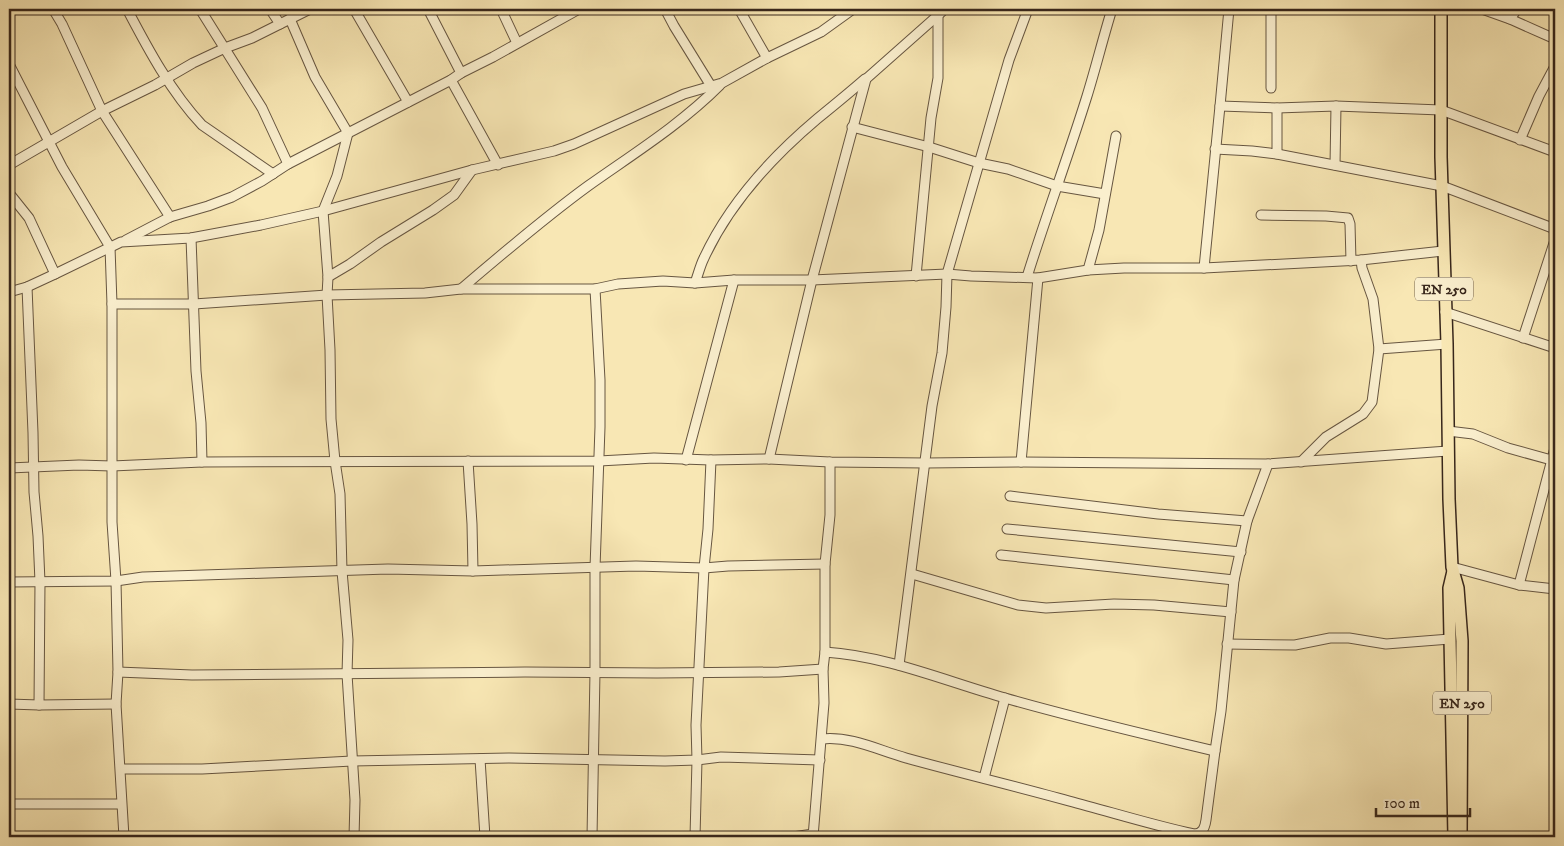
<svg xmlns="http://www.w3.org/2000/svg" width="1564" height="846" font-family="'IM FELL DW Pica',serif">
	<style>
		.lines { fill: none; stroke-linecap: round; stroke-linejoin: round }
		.minor-casing { stroke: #675641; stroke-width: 11 }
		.major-casing { stroke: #37261b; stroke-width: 14 }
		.minor { stroke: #faefce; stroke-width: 9 }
		.major { stroke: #f8e7b4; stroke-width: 11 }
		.labels { text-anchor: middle; stroke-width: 4; stroke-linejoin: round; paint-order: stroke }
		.shield { fill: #faefce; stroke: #726251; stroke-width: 1 }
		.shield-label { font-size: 14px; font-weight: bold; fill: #37261b }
	</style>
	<rect width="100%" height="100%" fill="#f8e7b4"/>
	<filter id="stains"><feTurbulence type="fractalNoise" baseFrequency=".004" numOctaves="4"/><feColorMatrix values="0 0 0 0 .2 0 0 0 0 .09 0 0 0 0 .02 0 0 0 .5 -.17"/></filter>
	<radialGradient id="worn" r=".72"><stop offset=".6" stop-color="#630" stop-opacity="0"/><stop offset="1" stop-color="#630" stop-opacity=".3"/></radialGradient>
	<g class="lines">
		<defs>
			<g id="minor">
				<polyline points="53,9 62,24 102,111 170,217"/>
				<path d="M127 9C148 49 171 92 202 125L273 174"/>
				<polyline points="200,9 262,108 288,164"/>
				<polyline points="270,9 280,24"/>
				<polyline points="354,9 408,102"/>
				<polyline points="428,9 461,73"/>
				<polyline points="501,9 517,43"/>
				<polyline points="665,9 674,26 711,86"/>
				<polyline points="739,9 767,58"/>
				<polyline points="1482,9 1510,19 1555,39"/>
				<polyline points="290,19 315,77 348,133 337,176 323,211 328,277 327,295 330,350 331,419 335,461 340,494 342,571 348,640 347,674 355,800 354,837"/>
				<polyline points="1510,19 1517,9"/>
				<polyline points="9,64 62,167 110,247 112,304 112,522 116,581 118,672 116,704 124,837"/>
				<polyline points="451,80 498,165"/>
				<polyline points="1271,88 1271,9"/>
				<polyline points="1220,106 1277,108 1336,106 1441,110 1555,152"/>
				<polyline points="852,127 929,147 979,163 1008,169 1057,186 1105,194"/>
				<polyline points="1520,140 1539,96 1555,66"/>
				<polyline points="1215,149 1252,151 1277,154 1442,186 1555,229"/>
				<polyline points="1277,154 1277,108"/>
				<polyline points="9,165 102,111 155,85 193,63 225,48 252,38 310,9"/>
				<polyline points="1335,165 1336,106"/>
				<polyline points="9,193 29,218 55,274"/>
				<polyline points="1261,215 1326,216 1348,218 1350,224 1351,261"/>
				<polyline points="191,238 196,371 201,423 202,462"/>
				<polyline points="126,240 170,217 208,206 232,197 262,181 288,164 451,80 461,73 493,57 579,9"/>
				<polyline points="1361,260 1362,268 1373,299 1379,349"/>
				<polyline points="1204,268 1220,106 1229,9"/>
				<polyline points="1088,270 1099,230 1116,136"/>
				<polyline points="916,276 931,118 938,78 938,16"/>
				<polyline points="328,277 350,264 381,242 433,210 454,195 472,170"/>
				<path d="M1027 277C1046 216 1068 157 1087 96 1096 67 1103 38 1112 9"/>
				<path d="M695 283C698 275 700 266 704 258 729 204 772 157 817 119 833 106 849 93 865 79"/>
				<polyline points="27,287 33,433 34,492 38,536 40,582 39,705"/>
				<path d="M461 289C502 254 544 218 588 186 633 154 680 125 720 85"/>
				<polyline points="9,292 27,287 55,274 121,242 191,238 261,225 323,211 472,170 554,151 574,144 684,94 722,83 767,58 821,32 853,9"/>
				<polyline points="112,304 194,304 327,295 425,293 461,289 595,289 618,284 663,281 695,283 734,280 812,280 947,274 971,276 1038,278 1088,270 1124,268 1204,268 1361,260 1443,251"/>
				<polyline points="1445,312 1555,348"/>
				<polyline points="1523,338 1555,240"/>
				<polyline points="1448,431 1473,434 1508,448 1555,461"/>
				<polyline points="769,459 812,280 866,79 945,9"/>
				<polyline points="686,460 734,280"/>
				<polyline points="468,461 472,524 473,571"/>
				<polyline points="1021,462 1038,278"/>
				<polyline points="1301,462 1326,437 1363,414 1372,402 1379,349 1447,344"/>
				<polyline points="9,468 79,465 112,466 202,462 599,461 654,458 711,460 769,459 830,462 926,463 1021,462 1268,464 1448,451"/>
				<polyline points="1010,496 1158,514 1247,521"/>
				<polyline points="1007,529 1241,552"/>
				<polyline points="1001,555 1234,580"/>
				<polyline points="1452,567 1519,585 1555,589"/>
				<polyline points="912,574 1018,605 1046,608 1114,604 1154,605 1231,612"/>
				<polyline points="9,582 116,581 143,577 388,569 473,571 636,566 704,568 728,566 825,564"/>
				<polyline points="1519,585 1555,448"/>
				<polyline points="1227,644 1295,645 1330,638 1349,638 1386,644 1450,639"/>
				<path d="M825 652C887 656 945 681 1005 698 1074 718 1144 734 1215 751"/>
				<polyline points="899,665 932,406 942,353 946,307 947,274 1009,60 1028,9"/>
				<polyline points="118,672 192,675 525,672 657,673 779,672 823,669"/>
				<polyline points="9,704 39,705 116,704"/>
				<path d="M822 739C851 736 878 750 906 758 960 773 1015 786 1069 801 1111 812 1152 825 1194 834 1203 834 1205 827 1206 820L1215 751 1221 711 1234 580 1247 521 1268 464"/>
				<polyline points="480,759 485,837"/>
				<polyline points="121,769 202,769 352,761 509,758 665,761 697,760 721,757 820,760"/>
				<polyline points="984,778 1005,698"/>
				<polyline points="9,804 121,804"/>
				<polyline points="592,837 595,672 595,568 600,427 600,380 595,289"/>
				<polyline points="695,837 697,760 696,725 704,568 708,529 711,460"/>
				<polyline points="793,837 813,834"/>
				<polyline points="813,837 824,703 823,669 825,652 825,564 830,515 830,462"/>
				<polyline points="923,837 947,837"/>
				<polyline points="995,837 1021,837"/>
			</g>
			<g id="major">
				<polyline points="1441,9 1441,157 1447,344 1449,499 1452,567 1458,588 1462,641 1461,837"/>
				<polyline points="1453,571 1449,588 1454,837"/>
			</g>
		</defs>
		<use href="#minor" class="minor-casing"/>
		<use href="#major" class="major-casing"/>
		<use href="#minor" class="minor"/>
		<use href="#major" class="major"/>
	</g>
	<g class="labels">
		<g class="shield">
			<rect x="1415" y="277.5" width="58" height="23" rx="4"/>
			<rect x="1433" y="691.5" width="58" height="23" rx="4"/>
		</g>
		<g class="shield-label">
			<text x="1444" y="294">EN 250</text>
			<text x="1462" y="708">EN 250</text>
		</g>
	</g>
	<rect width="1564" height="846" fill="none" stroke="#f8e7b4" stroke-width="30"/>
	<rect x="10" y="10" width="1544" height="826" fill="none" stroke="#37261b" stroke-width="2.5"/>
	<rect x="15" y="15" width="1534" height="816" fill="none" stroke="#37261b"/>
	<path d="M1376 808v8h94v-8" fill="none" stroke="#37261b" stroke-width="2.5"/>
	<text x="1384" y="808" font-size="15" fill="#37261b" stroke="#faefce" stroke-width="4" paint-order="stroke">100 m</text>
	<rect width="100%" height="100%" filter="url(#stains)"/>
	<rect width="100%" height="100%" fill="url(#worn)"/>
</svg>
